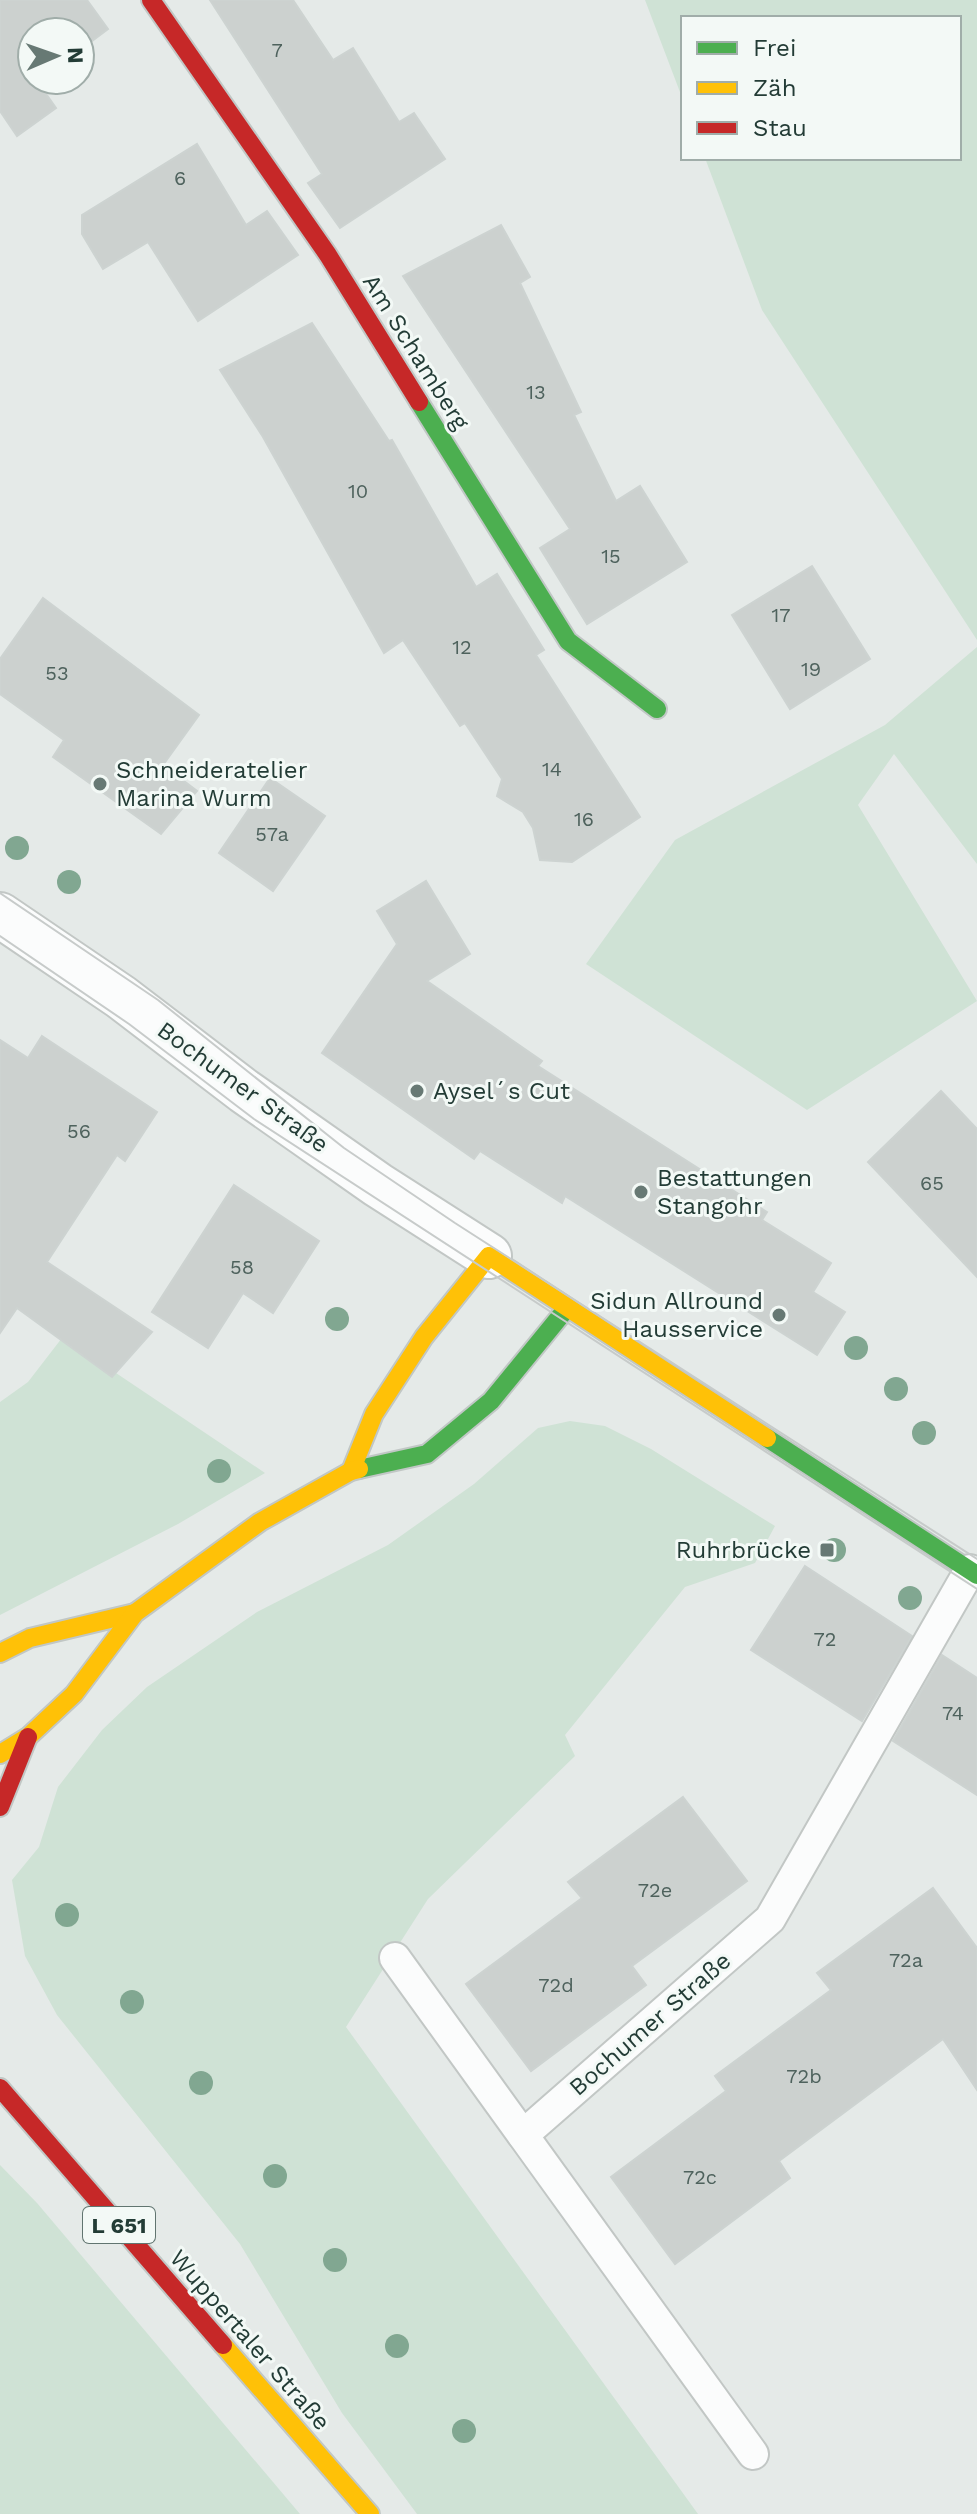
<svg xmlns="http://www.w3.org/2000/svg" width="977" height="2514" font-family="'Work Sans',sans-serif">
	<style>
		.green { fill: #cfe2d5 }
		.building { fill: #ccd1cf; stroke: #cdd3d1; stroke-width: 2 }
		.lines { fill: none; stroke-linecap: round; stroke-linejoin: round }
		.lane-casing { stroke: #c2c7c5; stroke-width: 34 }
		.street-casing { stroke: #c2c7c5; stroke-width: 48 }
		.fast-casing { stroke: #c1c7c5; stroke-width: 22 }
		.slow-casing { stroke: #c1c7c5; stroke-width: 22 }
		.jam-casing { stroke: #c1c7c5; stroke-width: 22 }
		.lane { stroke: #fbfcfc; stroke-width: 30 }
		.street { stroke: #fbfcfc; stroke-width: 44 }
		.fast { stroke: #4caf50; stroke-width: 18 }
		.slow { stroke: #ffc107; stroke-width: 18 }
		.jam { stroke: #c62828; stroke-width: 18 }
		.tram { stroke: #c7cbca; stroke-width: 2 }
		.tree { fill: #81a791 }
		.poi-dot { fill: #677974; stroke: #f3f9f6; stroke-width: 3 }
		.labels { text-anchor: middle; stroke-width: 6; stroke-linejoin: round; paint-order: stroke }
		.number-label { font-size: 20px; fill: #4e625d }
		.shield { fill: #f3f9f6; stroke: #617570; stroke-width: 2 }
		.shield-label { font-size: 22px; font-weight: bold; fill: #233c36 }
		.street-label { font-size: 24px; fill: #233c36; stroke: #f3f9f6 }
		.poi-label { font-size: 24px; fill: #233c36; stroke: #f3f9f6; text-anchor: start }
	</style>
	<rect width="100%" height="100%" fill="#e5eae8"/>
	<g class="green">
		<polygon points="645,0 977,0 977,640 762,310 705,158 959,158 959,18 683,18 683,100"/>
		<polygon points="977,647 977,864 894,754 858,805 977,1001 807,1110 586,964 675,840 885,725"/>
		<polygon points="65,1334 113,1371 265,1473 178,1524 0,1615 0,1402 28,1382"/>
		<polygon points="570,1421 605,1426 651,1449 775,1526 755,1563 685,1587 565,1735 575,1756 428,1899 346,2027 698,2514 417,2514 342,2413 240,2244 57,2015 25,1956 12,1880 39,1847 58,1787 102,1730 147,1687 257,1612 388,1545 474,1484 538,1428"/>
		<polygon points="0,2165 37,2203 300,2514 0,2514"/>
	</g>
	<g class="building">
		<polygon points="0,0 87,0 108,29 80,50 80,32 32,32 32,80 39,80 37,81 56,108 17,136 0,111"/>
		<polygon points="210,0 293,0 333,60 353,48 399,122 414,113 445,159 340,228 308,183 322,174"/>
		<polygon points="197,144 246,225 267,211 298,255 198,321 148,242 103,269 82,234 82,215"/>
		<polygon points="501,225 530,277 520,283 581,412 574,415 616,501 640,486 687,562 587,624 540,548 570,529 403,276"/>
		<polygon points="312,323 389,441 392,440 476,587 497,574 544,650 536,655 640,817 572,862 540,860 533,828 523,812 497,796 502,779 465,723 460,726 403,640 384,653 263,437 220,370"/>
		<polygon points="812,566 870,659 790,709 732,615"/>
		<polygon points="43,598 199,715 163,765 197,791 161,834 53,757 64,740 0,694 0,659"/>
		<polygon points="270,778 325,816 273,891 219,853"/>
		<polygon points="426,881 470,954 427,981 542,1061 538,1066 767,1212 762,1220 831,1263 813,1292 845,1312 817,1355 565,1196 562,1203 480,1151 474,1159 322,1053 397,944 377,911"/>
		<polygon points="42,1036 157,1112 125,1161 117,1155 47,1262 152,1332 112,1377 17,1308 0,1333 0,1040 28,1058"/>
		<polygon points="941,1091 977,1129 977,1277 868,1162"/>
		<polygon points="234,1185 319,1241 273,1313 243,1293 208,1348 152,1312"/>
		<polygon points="805,1566 912,1636 862,1721 751,1650"/>
		<polygon points="942,1655 977,1678 977,1795 893,1741"/>
		<polygon points="683,1797 747,1881 632,1966 646,1985 531,2071 466,1984 582,1898 568,1882"/>
		<polygon points="933,1888 977,1948 977,2090 943,2039 779,2161 790,2178 675,2264 611,2177 726,2091 715,2076 831,1990 817,1973"/>
	</g>
	<g class="lines">
		<defs>
			<g id="lane">
				<polyline points="395,1958 753,2454"/>
				<polyline points="523,2135 770,1919 970,1570"/>
			</g>
			<polyline id="street" points="0,915 121,997 244,1091 378,1185 489,1256"/>
			<g id="fast">
				<polyline points="419,402 568,641 657,709"/>
				<polyline points="767,1438 977,1575"/>
				<polyline points="359,1469 427,1454 491,1401 567,1308"/>
			</g>
			<g id="slow">
				<polyline points="351,1471 374,1414 424,1337 489,1256 767,1438"/>
				<polyline points="0,1653 30,1638 135,1613"/>
				<polyline points="0,1754 28,1737 74,1694 135,1613 260,1522 351,1471 359,1469"/>
				<polyline points="223,2345 370,2514"/>
			</g>
			<g id="jam">
				<polyline points="151,0 328,255 419,402"/>
				<polyline points="0,1807 28,1737"/>
				<polyline points="0,2088 223,2345"/>
			</g>
		</defs>
		<use href="#lane" class="lane-casing"/>
		<use href="#street" class="street-casing"/>
		<use href="#fast" class="fast-casing"/>
		<use href="#slow" class="slow-casing"/>
		<use href="#jam" class="jam-casing"/>
		<use href="#lane" class="lane"/>
		<use href="#street" class="street"/>
		<use href="#fast" class="fast"/>
		<use href="#slow" class="slow"/>
		<use href="#jam" class="jam"/>
		<g class="tram">
			<polyline points="0,893 158,1000 344,1148 455,1223 977,1559"/>
			<polyline points="0,936 129,1024 254,1119 977,1589"/>
		</g>
	</g>
	<g class="tree">
		<circle cx="17" cy="848" r="12"/>
		<circle cx="69" cy="882" r="12"/>
		<circle cx="337" cy="1319" r="12"/>
		<circle cx="856" cy="1348" r="12"/>
		<circle cx="896" cy="1389" r="12"/>
		<circle cx="924" cy="1433" r="12"/>
		<circle cx="219" cy="1471" r="12"/>
		<circle cx="834" cy="1550" r="12"/>
		<circle cx="910" cy="1598" r="12"/>
		<circle cx="67" cy="1915" r="12"/>
		<circle cx="132" cy="2002" r="12"/>
		<circle cx="201" cy="2083" r="12"/>
		<circle cx="275" cy="2176" r="12"/>
		<circle cx="335" cy="2260" r="12"/>
		<circle cx="397" cy="2346" r="12"/>
		<circle cx="464" cy="2431" r="12"/>
	</g>
	<g class="poi-dot">
		<circle cx="100" cy="784" r="8"/>
		<circle cx="417" cy="1091" r="8"/>
		<circle cx="641" cy="1192" r="8"/>
		<circle cx="779" cy="1315" r="8"/>
		<rect x="819" y="1542" width="16" height="16" rx="4"/>
	</g>
	<g class="labels">
		<g class="number-label">
			<text x="277" y="57">7</text>
			<text x="180" y="185">6</text>
			<text x="536" y="399">13</text>
			<text x="358" y="498">10</text>
			<text x="611" y="563">15</text>
			<text x="781" y="622">17</text>
			<text x="462" y="654">12</text>
			<text x="811" y="676">19</text>
			<text x="57" y="680">53</text>
			<text x="552" y="776">14</text>
			<text x="584" y="826">16</text>
			<text x="272" y="841">57a</text>
			<text x="79" y="1138">56</text>
			<text x="932" y="1190">65</text>
			<text x="242" y="1274">58</text>
			<text x="825" y="1646">72</text>
			<text x="953" y="1720">74</text>
			<text x="655" y="1897">72e</text>
			<text x="906" y="1967">72a</text>
			<text x="556" y="1992">72d</text>
			<text x="804" y="2083">72b</text>
			<text x="700" y="2184">72c</text>
		</g>
		<rect class="shield" x="83" y="2207" width="72" height="36" rx="6"/>
		<g class="shield-label">
			<text x="119" y="2233">L 651</text>
		</g>
		<g class="street-label">
			<text transform="translate(416 352) rotate(58)" y="8">Am Schamberg</text>
			<text transform="translate(243 1087) rotate(36)" y="8">Bochumer Straße</text>
			<text transform="translate(650 2024) rotate(-41)" y="8">Bochumer Straße</text>
			<text transform="translate(250 2340) rotate(49)" y="8">Wuppertaler Straße</text>
		</g>
		<g class="poi-label">
			<text x="116" y="778">Schneideratelier<tspan x="116" dy="28">Marina Wurm</tspan></text>
			<text x="433" y="1099">Aysel´s Cut</text>
			<text x="657" y="1186">Bestattungen<tspan x="657" dy="28">Stangohr</tspan></text>
			<text x="763" y="1309" text-anchor="end">Sidun Allround<tspan x="763" dy="28">Hausservice</tspan></text>
			<text x="811" y="1558" text-anchor="end">Ruhrbrücke</text>
		</g>
	</g>
	<rect x="681" y="16" width="280" height="144" fill="#f3f9f6" stroke="#a0ada9" stroke-width="2"/>
	<rect x="697" y="42" width="40" height="12" fill="#4caf50" stroke="#a0ada9" stroke-width="2"/>
	<text x="753" y="56" font-size="24" fill="#233c36">Frei</text>
	<rect x="697" y="82" width="40" height="12" fill="#ffc107" stroke="#a0ada9" stroke-width="2"/>
	<text x="753" y="96" font-size="24" fill="#233c36">Zäh</text>
	<rect x="697" y="122" width="40" height="12" fill="#c62828" stroke="#a0ada9" stroke-width="2"/>
	<text x="753" y="136" font-size="24" fill="#233c36">Stau</text>
	<g transform="translate(56 56) rotate(88)"><circle r="38" fill="#f3f9f6" stroke="#a0ada9" stroke-width="2"/>
	<path d="M0-6L14 30L0 20L-14 30Z" fill="#677974"/>
	<text y="-12" font-size="22" font-weight="bold" text-anchor="middle" fill="#233c36">N</text>
	</g>
</svg>
